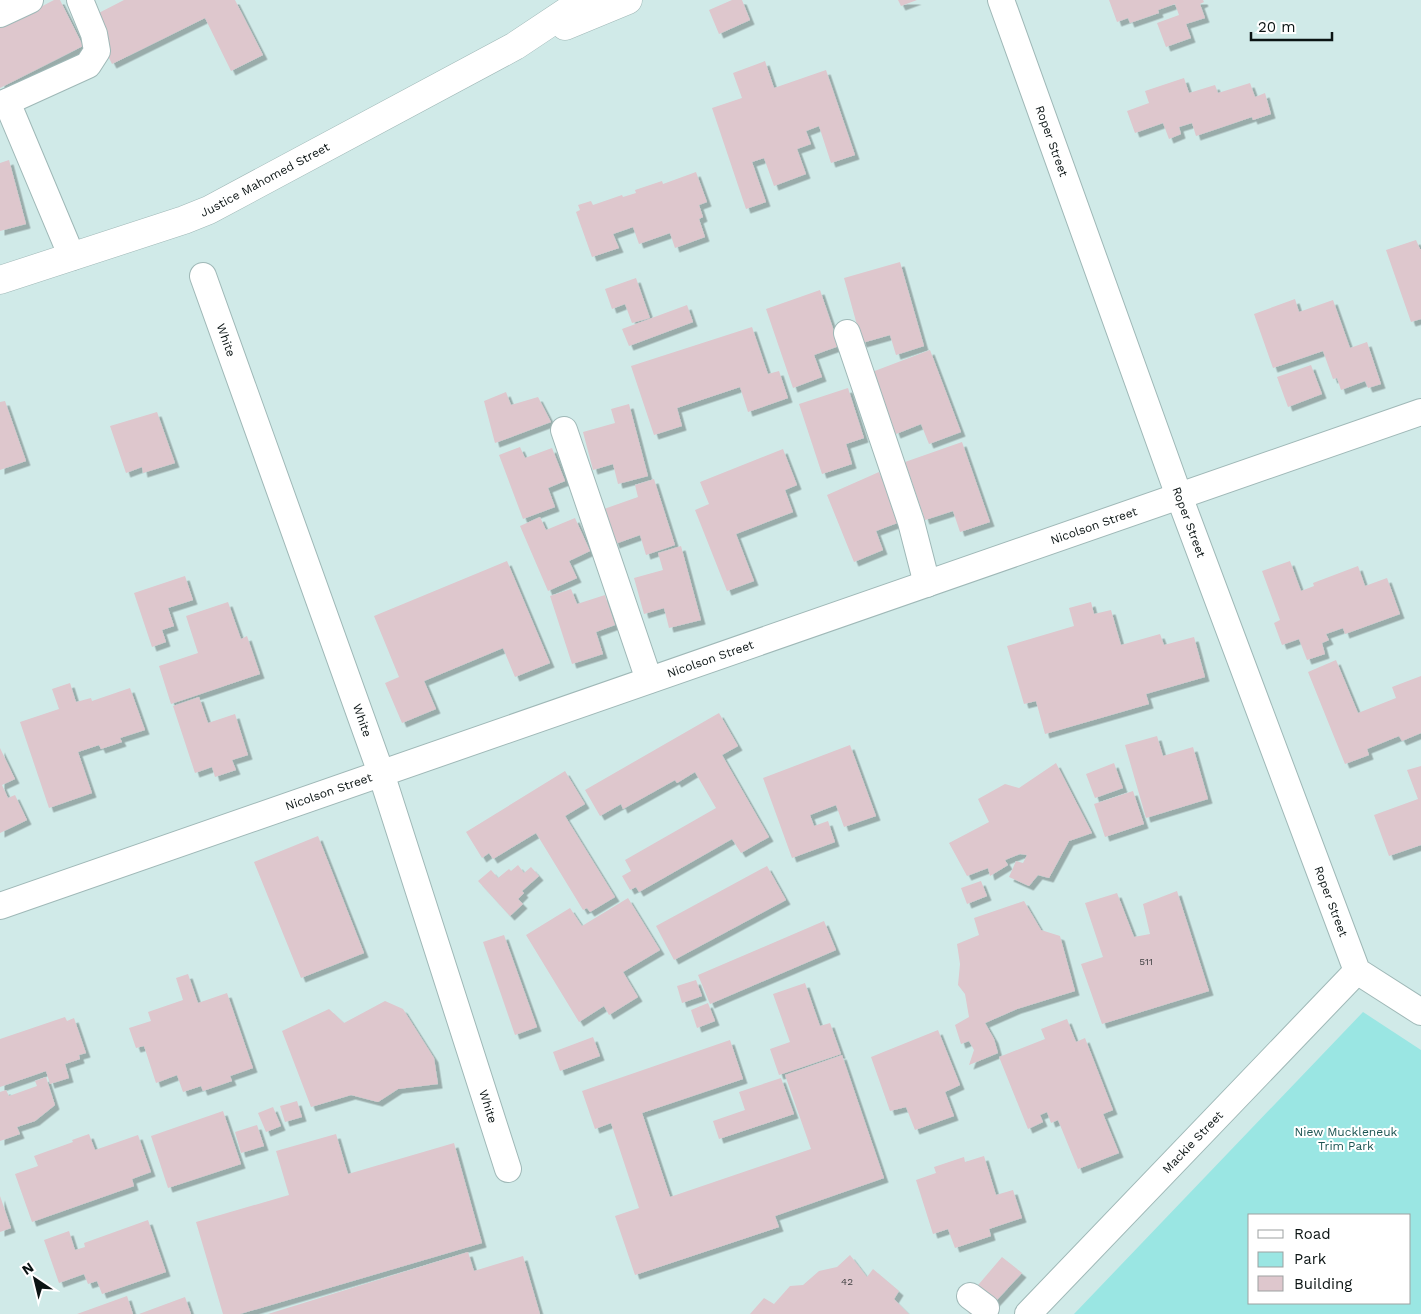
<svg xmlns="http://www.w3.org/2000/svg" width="1421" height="1314" font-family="'Work Sans',sans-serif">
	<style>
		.green { fill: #9ae6e3; fill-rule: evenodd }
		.building { fill: #dec7cd; filter: url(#shadow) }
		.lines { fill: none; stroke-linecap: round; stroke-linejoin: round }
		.minor-casing { stroke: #9fb8b7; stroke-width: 28 }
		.major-casing { stroke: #9fb8b7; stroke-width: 29 }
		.minor { stroke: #fff; stroke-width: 26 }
		.major { stroke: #fff; stroke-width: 28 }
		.labels { text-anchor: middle; stroke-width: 4; stroke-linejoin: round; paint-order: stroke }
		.number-label { font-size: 10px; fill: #404142 }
		.street-label { font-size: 12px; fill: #0b1414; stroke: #fff }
		.park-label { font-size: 12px; fill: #1b5452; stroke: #fff }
	</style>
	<defs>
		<filter id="shadow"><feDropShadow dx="4.5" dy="4.5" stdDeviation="0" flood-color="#0004"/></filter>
	</defs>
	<rect width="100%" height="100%" fill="#d0eae8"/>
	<path class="green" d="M1363 1012 1421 1050V1314H1074ZM1250 1215H1410V1303H1250Z"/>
	<g class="building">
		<polygon points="54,0 60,0 83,46 0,88 0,28"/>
		<polygon points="124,0 235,0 263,55 231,71 205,18 112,64 89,18"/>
		<polygon points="732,0 742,0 750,20 719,34 709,10"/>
		<polygon points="898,0 917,0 901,6"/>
		<polygon points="1109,0 1203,0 1204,2 1200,4 1205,18 1186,24 1191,38 1166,47 1157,23 1179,15 1175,4 1158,10 1159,13 1130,23 1128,18 1117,22"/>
		<polygon points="765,61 774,88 826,70 855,155 831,163 819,126 806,131 811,144 797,149 806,174 774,186 764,158 752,162 766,202 746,209 712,108 742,98 733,73"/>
		<polygon points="1184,78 1189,93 1215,85 1218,93 1250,83 1255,97 1265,93 1271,114 1253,120 1252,117 1196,136 1192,123 1179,127 1181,134 1169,139 1163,123 1135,133 1127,111 1149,103 1145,91"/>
		<polygon points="9,160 26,224 0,231 0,163"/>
		<polygon points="696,172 707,202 699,205 703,217 699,219 705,237 675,248 670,233 639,244 633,227 613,234 619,248 592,257 576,212 580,210 578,205 591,201 593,205 622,195 623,197 636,193 635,190 662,181 663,184"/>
		<polygon points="1416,240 1420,249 1421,249 1421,319 1411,322 1386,250"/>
		<polygon points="900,262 924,346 896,355 890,335 862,343 844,278"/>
		<polygon points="636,278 650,318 632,323 625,304 612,309 605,289"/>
		<polygon points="820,290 839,346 814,355 822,377 793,388 766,309"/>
		<polygon points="1295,299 1299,312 1333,300 1350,348 1367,342 1381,384 1368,388 1365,381 1341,390 1337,378 1333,379 1323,351 1273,368 1254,314"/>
		<polygon points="687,305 693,322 629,346 622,329"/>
		<polygon points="752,327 768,374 779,371 788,398 748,412 740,387 677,408 682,426 654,435 631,366"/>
		<polygon points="930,350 961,432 929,444 921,424 896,434 872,372"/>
		<polygon points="1311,365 1322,394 1288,407 1277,377"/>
		<polygon points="848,388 864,438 846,444 852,464 822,474 799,404"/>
		<polygon points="506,392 511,405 538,397 551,422 495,443 484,401"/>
		<polygon points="5,401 26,461 0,470 0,402"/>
		<polygon points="629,404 648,476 618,484 613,464 593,470 583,432 615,423 611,409"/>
		<polygon points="157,412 175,463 143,473 142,467 126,473 110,426"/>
		<polygon points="962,442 990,522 960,532 953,511 925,520 905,462"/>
		<polygon points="520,447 525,458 552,448 565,481 548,488 555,507 523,519 499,455"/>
		<polygon points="783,449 797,485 785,490 793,512 736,534 754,581 727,591 695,510 709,504 700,482"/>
		<polygon points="879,472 900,522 876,531 883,550 854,562 827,495"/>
		<polygon points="654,479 675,545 646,555 640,535 615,544 604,509 638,497 635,485"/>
		<polygon points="540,517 546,530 575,518 590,551 569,561 577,578 548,591 520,526"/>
		<polygon points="681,546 701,620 669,628 664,608 644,614 634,578 663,570 658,553"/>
		<polygon points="507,561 550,663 515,677 503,648 424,681 436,709 402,723 385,683 399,677 374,616"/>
		<polygon points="1290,561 1301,591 1314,586 1313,583 1358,566 1365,586 1387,578 1400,614 1345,634 1343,628 1326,634 1329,640 1322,643 1325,654 1307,660 1299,639 1282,645 1274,623 1280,620 1262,571"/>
		<polygon points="185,576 193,600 168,608 174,626 162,630 166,642 152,647 134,593"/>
		<polygon points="571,589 577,604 605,595 615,625 596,632 603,654 572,664 550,596"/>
		<polygon points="228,602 241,639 247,636 260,674 171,704 159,666 198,653 186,616"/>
		<polygon points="1091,602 1094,614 1111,610 1121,645 1160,634 1164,645 1194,637 1205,677 1146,694 1149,704 1045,734 1036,701 1024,704 1007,646 1074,626 1069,608"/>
		<polygon points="1336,660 1358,713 1396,698 1392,687 1421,676 1421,733 1402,741 1399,736 1367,749 1369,755 1345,764 1308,672"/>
		<polygon points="70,683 76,702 91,698 92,701 130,688 145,730 120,738 122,742 101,749 99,745 78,752 92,793 49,808 20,722 59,709 52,689"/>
		<polygon points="199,697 208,723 235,714 248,755 232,760 236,770 215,777 212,767 195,773 173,706"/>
		<polygon points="719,713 738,746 722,755 769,837 741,853 732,839 639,892 636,887 630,890 622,876 631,871 625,860 716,808 695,772 677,783 675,780 623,809 621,804 600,816 585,790"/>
		<polygon points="1157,736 1163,756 1193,747 1208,799 1146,818 1125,745"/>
		<polygon points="850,745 876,816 844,827 836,805 810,815 814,826 828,821 835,842 792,858 763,778"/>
		<polygon points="0,748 15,779 2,785 8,798 15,795 27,820 0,833"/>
		<polygon points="1056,763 1092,833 1069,841 1049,878 1038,875 1029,886 1009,877 1016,861 1023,863 1027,855 1020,854 1005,860 1008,865 990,876 988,868 967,876 949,843 989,822 978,799 1005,784 1019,788"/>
		<polygon points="1114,763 1123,788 1095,798 1086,774"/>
		<polygon points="1421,766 1421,845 1389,856 1374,815 1418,799 1407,770"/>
		<polygon points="565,771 585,804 565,816 615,897 590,912 587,908 583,910 536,833 493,859 489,853 482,858 466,832"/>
		<polygon points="1133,791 1144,824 1105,837 1094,804"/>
		<polygon points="318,836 364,953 301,978 254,862"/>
		<polygon points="518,865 524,873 531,867 539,876 522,891 524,893 518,899 523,904 510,916 478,881 491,870 498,878 509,869 511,871"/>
		<polygon points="767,866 786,900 674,960 656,926"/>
		<polygon points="981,881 987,896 967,904 961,888"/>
		<polygon points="1177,891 1209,991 1102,1024 1081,964 1103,957 1085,903 1117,893 1134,937 1150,934 1143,904"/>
		<polygon points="628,898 660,950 623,972 638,997 609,1015 604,1006 579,1022 526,935 570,908 582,926"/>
		<polygon points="1024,901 1041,930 1060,936 1075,991 1017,1009 985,1023 994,1039 998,1053 969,1065 974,1050 969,1041 961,1044 955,1025 969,1017 965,994 958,985 960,964 957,944 979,935 974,918"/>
		<polygon points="824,921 836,950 710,1004 698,975"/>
		<polygon points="504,935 537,1027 515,1035 483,942"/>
		<polygon points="188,974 198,1003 227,993 253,1068 230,1076 232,1081 203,1091 201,1086 183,1092 177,1075 156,1083 144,1046 136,1048 129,1028 151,1021 148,1012 183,1000 176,978"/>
		<polygon points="696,980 702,996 682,1003 677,986"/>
		<polygon points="805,983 820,1026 830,1023 841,1054 779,1075 770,1049 790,1042 773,994"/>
		<polygon points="385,1001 403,1009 434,1058 438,1084 398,1089 378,1102 351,1095 311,1107 282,1031 329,1009 344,1023"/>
		<polygon points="708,1003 715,1021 697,1028 691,1010"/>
		<polygon points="65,1017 67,1021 74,1018 86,1053 79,1055 80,1059 65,1064 69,1078 50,1084 46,1071 0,1087 0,1039"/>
		<polygon points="1067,1019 1076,1042 1085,1038 1113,1110 1103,1114 1119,1153 1078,1169 1058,1120 1051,1123 1047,1112 1040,1115 1043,1122 1028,1129 999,1057 1045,1039 1041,1029"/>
		<polygon points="938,1030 960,1085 945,1092 954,1116 915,1130 906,1107 890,1111 871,1057"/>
		<polygon points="593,1037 600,1056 560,1071 553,1052"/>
		<polygon points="730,1040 743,1079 642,1113 670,1197 811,1149 785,1075 842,1055 884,1178 775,1216 779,1227 635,1275 615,1216 639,1208 611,1123 595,1129 582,1091"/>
		<polygon points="46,1077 55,1105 35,1121 17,1127 20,1134 0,1141 0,1092 6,1090 9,1096 37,1086 35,1081"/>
		<polygon points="781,1078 794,1114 719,1139 713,1121 745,1110 739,1092"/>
		<polygon points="297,1101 302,1117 285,1122 280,1106"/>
		<polygon points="273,1107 281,1126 266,1132 258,1113"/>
		<polygon points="223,1111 241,1164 168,1188 151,1136"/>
		<polygon points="257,1125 264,1146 241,1153 235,1132"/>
		<polygon points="89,1134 95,1150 138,1135 151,1172 132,1179 134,1186 32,1222 15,1174 38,1166 34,1156 73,1142 72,1140"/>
		<polygon points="336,1134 348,1174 454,1143 482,1243 240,1314 223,1314 196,1222 289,1195 276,1151"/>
		<polygon points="984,1156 996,1195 1013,1190 1022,1218 989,1229 991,1236 955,1248 948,1229 933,1234 916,1180 936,1173 934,1167 964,1157 965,1162"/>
		<polygon points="0,1196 11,1228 0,1232"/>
		<polygon points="148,1220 166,1272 102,1294 97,1281 88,1284 84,1274 59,1283 44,1240 69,1231 75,1250 85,1247 84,1243"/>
		<polygon points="468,1252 474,1271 523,1256 540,1314 268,1314"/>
		<polygon points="850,1255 867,1277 873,1269 899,1291 894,1299 909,1314 750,1314 764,1298 774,1304 790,1286 803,1285 819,1271 837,1267"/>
		<polygon points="1002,1257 1022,1273 984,1314 970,1314 962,1304"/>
		<polygon points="127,1296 133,1314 77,1314"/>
		<polygon points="185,1297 191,1314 139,1314"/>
	</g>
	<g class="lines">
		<defs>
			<g id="minor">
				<path id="s1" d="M1001 0 1179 496 1357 971 1421 1012"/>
				<polyline points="0,14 30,0"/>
				<polyline points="7,102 72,257"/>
				<polyline points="0,105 88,65 97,51 94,34 80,0"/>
				<path id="s2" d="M203 276 381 773 508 1169"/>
				<polyline points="847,333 911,522 927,584"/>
				<polyline points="564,430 649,680"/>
				<path id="s3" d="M0 906 1421 412"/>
				<polyline points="970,1296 986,1308"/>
				<path id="s4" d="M1028 1314 1357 971"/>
			</g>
			<g id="major">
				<polyline points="565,26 628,0"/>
				<path id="s5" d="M0 280 184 220 209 210 515 46 584 0"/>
			</g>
		</defs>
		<use href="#minor" class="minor-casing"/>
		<use href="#major" class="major-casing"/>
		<use href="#minor" class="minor"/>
		<use href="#major" class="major"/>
	</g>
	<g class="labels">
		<g class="number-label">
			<text x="1146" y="965">511</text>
			<text x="847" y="1285">42</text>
		</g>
		<g class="street-label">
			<text dy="4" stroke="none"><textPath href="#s1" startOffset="150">Roper Street</textPath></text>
			<text dy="4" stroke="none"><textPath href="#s5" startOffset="284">Justice Mahomed Street</textPath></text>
			<text dy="4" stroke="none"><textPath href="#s2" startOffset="68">White</textPath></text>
			<text dy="4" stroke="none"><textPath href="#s1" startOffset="555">Roper Street</textPath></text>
			<text dy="4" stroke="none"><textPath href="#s3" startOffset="1158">Nicolson Street</textPath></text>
			<text dy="4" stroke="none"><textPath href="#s3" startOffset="752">Nicolson Street</textPath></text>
			<text dy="4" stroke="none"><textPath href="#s2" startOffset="472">White</textPath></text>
			<text dy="4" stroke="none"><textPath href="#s3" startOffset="348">Nicolson Street</textPath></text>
			<text dy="4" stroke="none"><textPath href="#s1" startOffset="960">Roper Street</textPath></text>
			<text dy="4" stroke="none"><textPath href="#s2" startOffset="878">White</textPath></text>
			<text dy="4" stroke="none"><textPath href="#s4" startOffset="238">Mackie Street</textPath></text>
		</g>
		<g class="park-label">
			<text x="1346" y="1136">Niew Muckleneuk<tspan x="1346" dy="14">Trim Park</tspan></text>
		</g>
	</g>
	<rect x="1248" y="1214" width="162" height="90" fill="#ffffff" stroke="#9da1a1"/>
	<rect x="1258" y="1230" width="25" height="8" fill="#ffffff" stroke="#9da1a1"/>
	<text x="1294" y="1239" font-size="15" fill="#0b1414">Road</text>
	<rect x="1258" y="1252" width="25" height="15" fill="#9ae6e3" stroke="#9da1a1"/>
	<text x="1294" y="1264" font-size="15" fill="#0b1414">Park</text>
	<rect x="1258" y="1276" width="25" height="15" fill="#dec7cd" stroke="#9da1a1"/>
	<text x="1294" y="1289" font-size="15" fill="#0b1414">Building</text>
	<g transform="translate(35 1279) rotate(325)" stroke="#ffffff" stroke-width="4" paint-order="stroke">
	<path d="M0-4L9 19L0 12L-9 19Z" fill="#0b1414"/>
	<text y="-8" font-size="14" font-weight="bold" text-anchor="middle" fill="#0b1414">N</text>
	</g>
	<path d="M1251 32v8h81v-8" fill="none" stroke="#0b1414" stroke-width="2.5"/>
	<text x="1258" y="32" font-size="15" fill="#0b1414" stroke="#ffffff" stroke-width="4" paint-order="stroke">20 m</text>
</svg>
